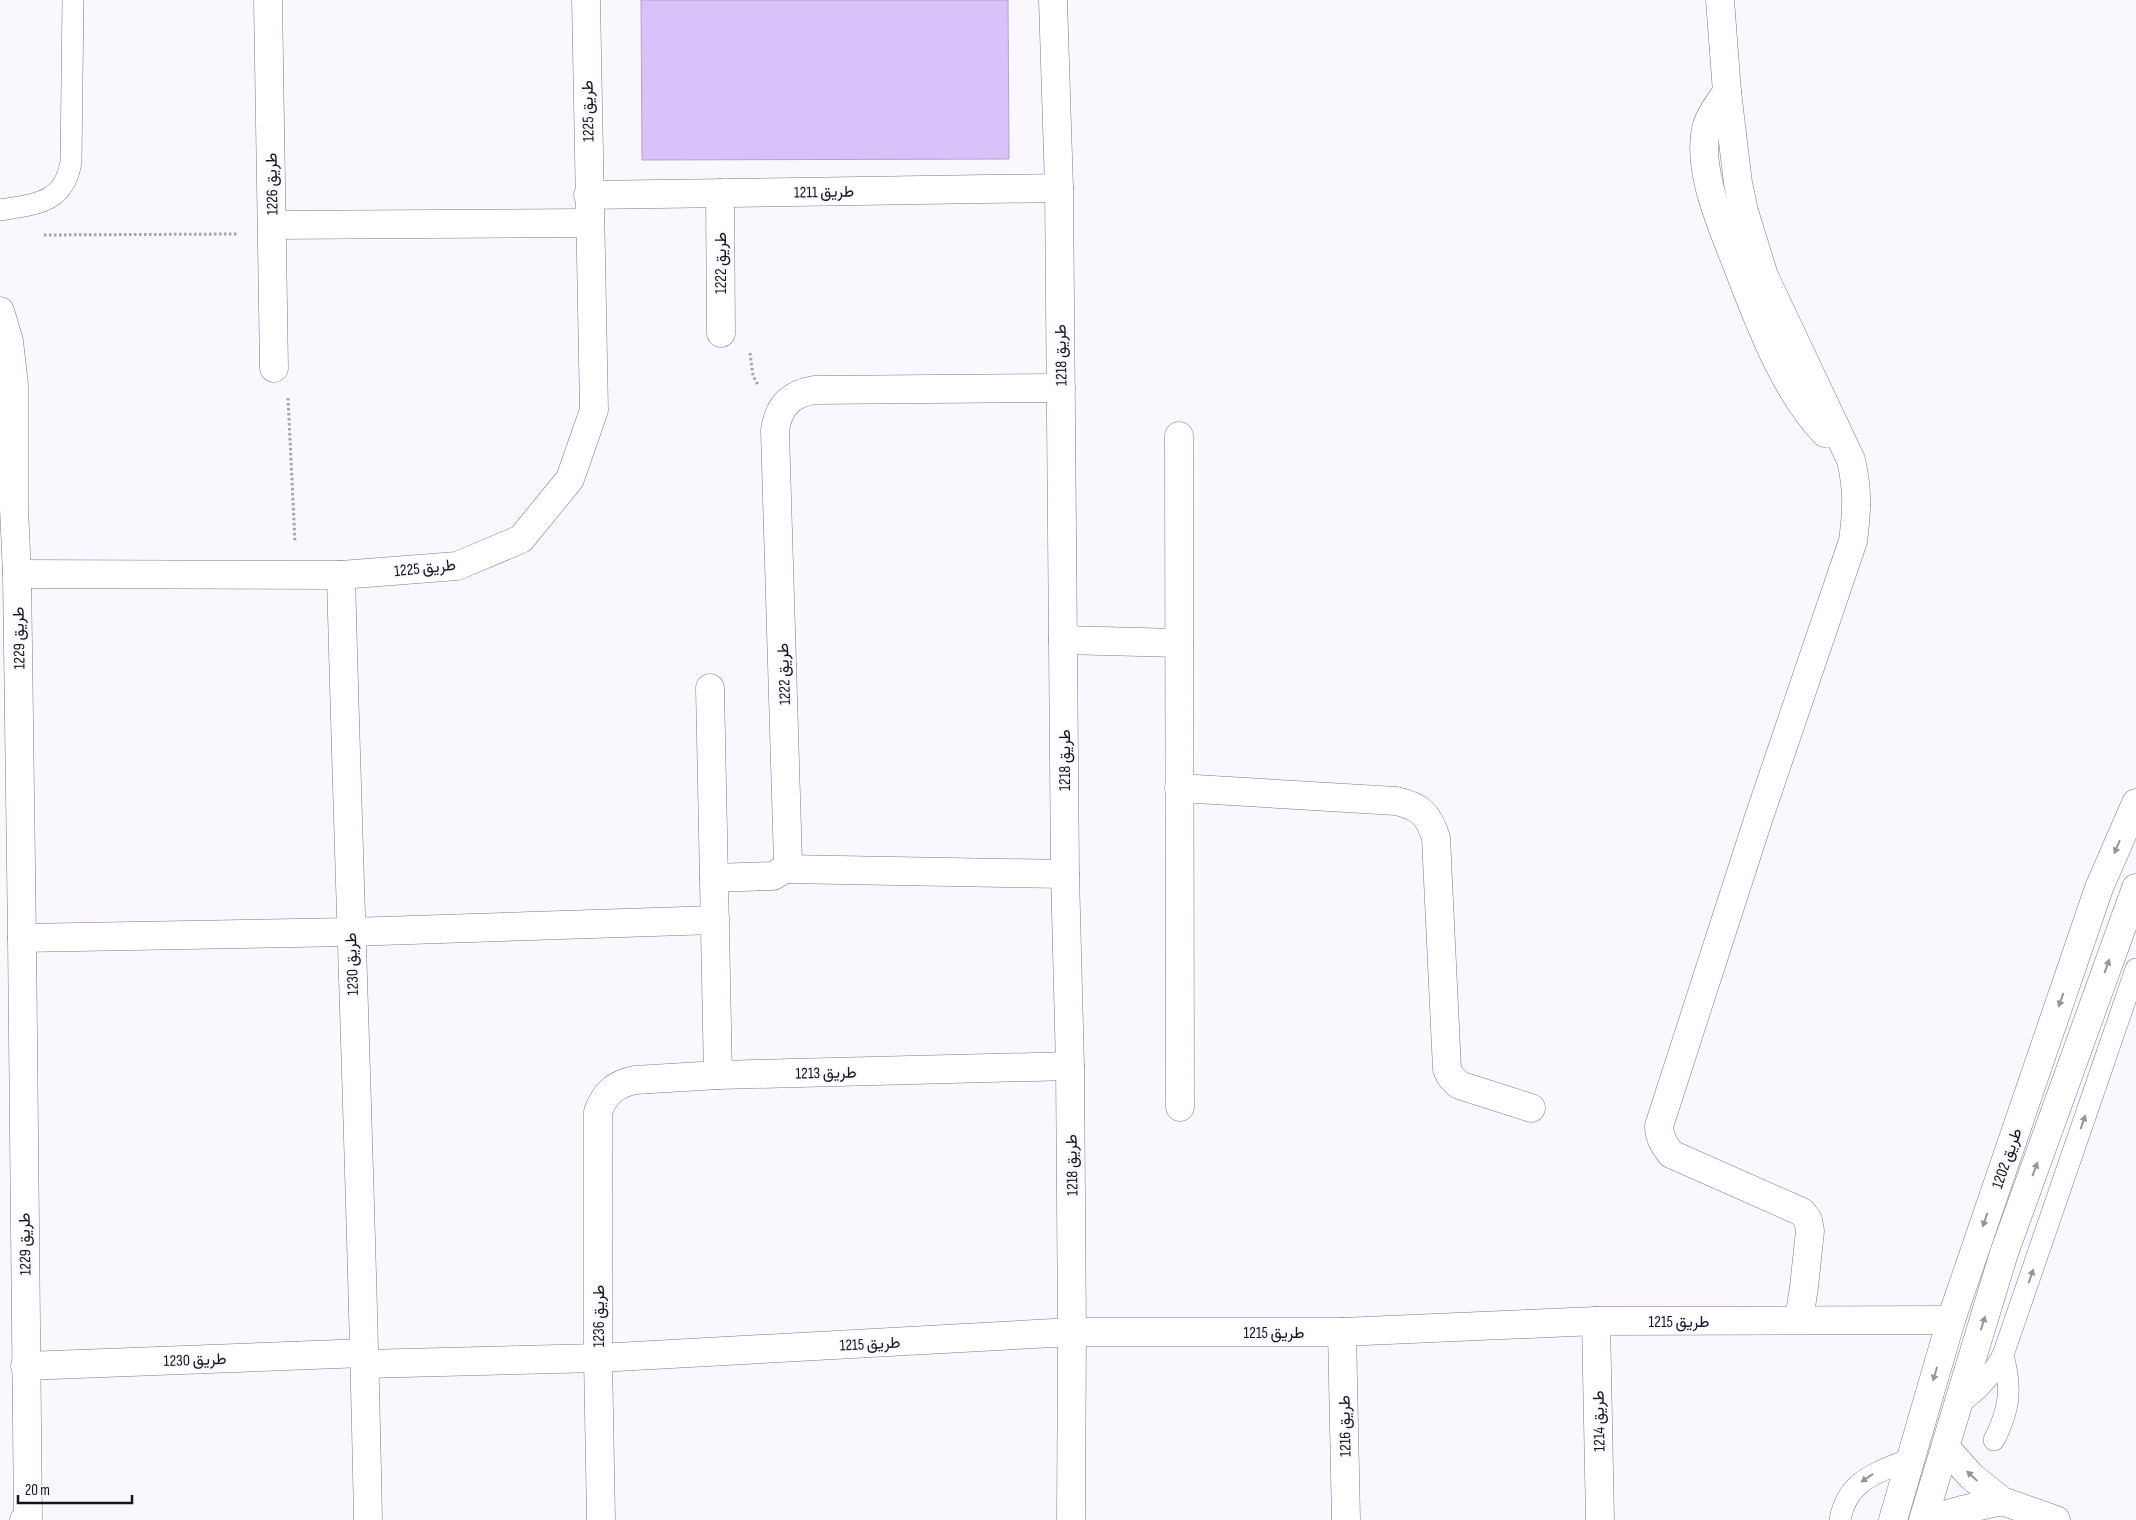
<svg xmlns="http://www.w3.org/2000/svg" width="2136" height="1520" font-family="'Sofia Sans Condensed',Vazirmatn,sans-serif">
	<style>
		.building { fill: #d8c2f9; stroke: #b0a5c0 }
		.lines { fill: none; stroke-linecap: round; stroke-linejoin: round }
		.service-casing { stroke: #80768f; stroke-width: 22 }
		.minor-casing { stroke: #80768f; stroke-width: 29 }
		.tertiary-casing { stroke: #80768f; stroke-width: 29 }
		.path { stroke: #a6a3aa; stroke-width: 3; stroke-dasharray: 2.5 2.5; stroke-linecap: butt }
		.service { stroke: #fff; stroke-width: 21 }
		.minor { stroke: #fff; stroke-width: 28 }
		.tertiary { stroke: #fff; stroke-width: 28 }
		.oneway { fill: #979599 }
		.labels { text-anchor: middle; stroke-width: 4; stroke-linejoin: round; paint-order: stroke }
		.street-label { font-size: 16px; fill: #17131c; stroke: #faf8fe }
	</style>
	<rect width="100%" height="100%" fill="#faf8fe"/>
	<polygon class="building" points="641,0 1008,0 1009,159 642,160"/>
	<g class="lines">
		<defs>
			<g id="service">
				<path d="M0 210C35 204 64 204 71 162L73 0"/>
				<path d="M1957 1405C1977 1392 1991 1377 2003 1355L2136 969"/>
				<path d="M1994 1440C2010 1409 2012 1389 2003 1355"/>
				<path d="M1840 1520C1847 1479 1878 1473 1911 1458"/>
			</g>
			<g id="minor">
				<polyline points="268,0 274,368"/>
				<polyline points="1053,0 1059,188 1065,874 1070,1066 1072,1332 1071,1520"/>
				<path d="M1720 0 1727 92 1738 183 1744 211 1764 276 1851 460C1858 490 1857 511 1853 541L1759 817 1659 1126C1659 1137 1664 1145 1671 1154L1802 1212 1808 1220 1810 1231 1804 1287 1799 1320"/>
				<path d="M1727 92C1719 103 1709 116 1706 129 1697 171 1722 226 1737 265 1759 321 1783 389 1825 433"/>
				<polyline points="720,193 721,333"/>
				<polyline points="588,195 1059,188"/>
				<polyline points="272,225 590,223"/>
				<polyline points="0,311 9,341 14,385 14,508 17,574 22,938 28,1520 24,1520"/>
				<polyline points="1179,436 1180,1107"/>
				<polyline points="17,574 341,575 457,566 521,539 570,479 594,410 586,0"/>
				<path d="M341 575C349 890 362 1205 368 1520"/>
				<polyline points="1063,640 1179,643"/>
				<polyline points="710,688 718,1075"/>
				<path d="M1179 788 1396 801C1420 806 1429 815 1436 838L1447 1069 1451 1077 1459 1085 1531 1108"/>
				<polyline points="785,869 1065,874"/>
				<path d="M714 878 773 876 785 869 788 863 775 431C778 407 790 394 814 390L1061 388"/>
				<polyline points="22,938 350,932 715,920"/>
				<polyline points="1596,1321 1600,1520"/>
				<polyline points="1342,1332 1346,1520"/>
				<polyline points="365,1364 598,1358 1072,1332 1342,1332 1596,1321 1951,1320"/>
				<polyline points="25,1366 364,1353"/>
				<polyline points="1946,1448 1972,1477 2002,1501 2056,1520"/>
				<path d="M601 1520 598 1358V1112C605 1093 615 1084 635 1080L718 1075 1070 1066"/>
				<polyline points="1928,1520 1962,1510 2002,1501"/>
			</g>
			<g id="tertiary">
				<polyline points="1893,1520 1951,1320 2099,888 2136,803"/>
				<polyline points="1923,1520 2004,1253 2136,888"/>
			</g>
		</defs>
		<use href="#service" class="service-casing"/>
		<use href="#minor" class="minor-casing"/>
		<use href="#tertiary" class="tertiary-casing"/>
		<g class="path">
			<polyline points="44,235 238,234"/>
			<polyline points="750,353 753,376 758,385"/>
			<polyline points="288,398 295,542"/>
		</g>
		<use href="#service" class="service"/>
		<use href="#minor" class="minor"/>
		<use href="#tertiary" class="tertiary"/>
	</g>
	<defs><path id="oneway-solid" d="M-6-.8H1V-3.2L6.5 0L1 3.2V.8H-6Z" transform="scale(1.25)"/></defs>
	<g class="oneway">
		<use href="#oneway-solid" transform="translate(2117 847) rotate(113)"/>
		<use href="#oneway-solid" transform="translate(2107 966) rotate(-70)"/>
		<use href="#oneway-solid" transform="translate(2061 1000) rotate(109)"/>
		<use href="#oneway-solid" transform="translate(2083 1122) rotate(-71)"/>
		<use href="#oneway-solid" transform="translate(2035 1169) rotate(-70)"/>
		<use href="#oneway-solid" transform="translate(1985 1220) rotate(109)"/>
		<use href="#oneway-solid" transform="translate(2031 1276) rotate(-71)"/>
		<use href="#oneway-solid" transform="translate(1983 1323) rotate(-73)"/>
		<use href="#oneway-solid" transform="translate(1935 1374) rotate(106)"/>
		<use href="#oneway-solid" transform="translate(1972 1476) rotate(-137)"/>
		<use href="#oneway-solid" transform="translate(1867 1478) rotate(146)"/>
	</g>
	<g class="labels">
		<g class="street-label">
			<text transform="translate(587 111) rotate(-91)" y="6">طريق 1225</text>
			<text transform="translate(271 184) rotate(-91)" y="6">طريق 1226</text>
			<text transform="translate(824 191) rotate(-1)" y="6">طريق 1211</text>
			<text transform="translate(720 263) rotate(-90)" y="6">طريق 1222</text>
			<text transform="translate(1060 355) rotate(-91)" y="6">طريق 1218</text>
			<text transform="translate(425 567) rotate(-6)" y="6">طريق 1225</text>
			<text transform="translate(18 638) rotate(-91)" y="6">طريق 1229</text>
			<text transform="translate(783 674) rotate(-92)" y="6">طريق 1222</text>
			<text transform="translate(1064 760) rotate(-90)" y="6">طريق 1218</text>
			<text transform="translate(351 964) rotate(-92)" y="6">طريق 1230</text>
			<text transform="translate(826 1072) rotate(-1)" y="6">طريق 1213</text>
			<text transform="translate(2006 1158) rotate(-71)" y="6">طريق 1202</text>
			<text transform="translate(1071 1165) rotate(-91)" y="6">طريق 1218</text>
			<text transform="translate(24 1244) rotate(-91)" y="6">طريق 1229</text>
			<text transform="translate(598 1316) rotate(-90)" y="6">طريق 1236</text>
			<text x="1679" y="1327">طريق 1215</text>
			<text x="1274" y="1338">طريق 1215</text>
			<text transform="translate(870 1343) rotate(-3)" y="6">طريق 1215</text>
			<text transform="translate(195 1359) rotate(-2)" y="6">طريق 1230</text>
			<text transform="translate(1598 1421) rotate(-91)" y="6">طريق 1214</text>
			<text transform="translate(1344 1426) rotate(-91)" y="6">طريق 1216</text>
		</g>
	</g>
	<path d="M18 1495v8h114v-8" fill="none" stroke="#17131c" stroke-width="2.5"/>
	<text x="25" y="1495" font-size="15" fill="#17131c" stroke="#faf8fe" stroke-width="4" paint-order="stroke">20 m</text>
</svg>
